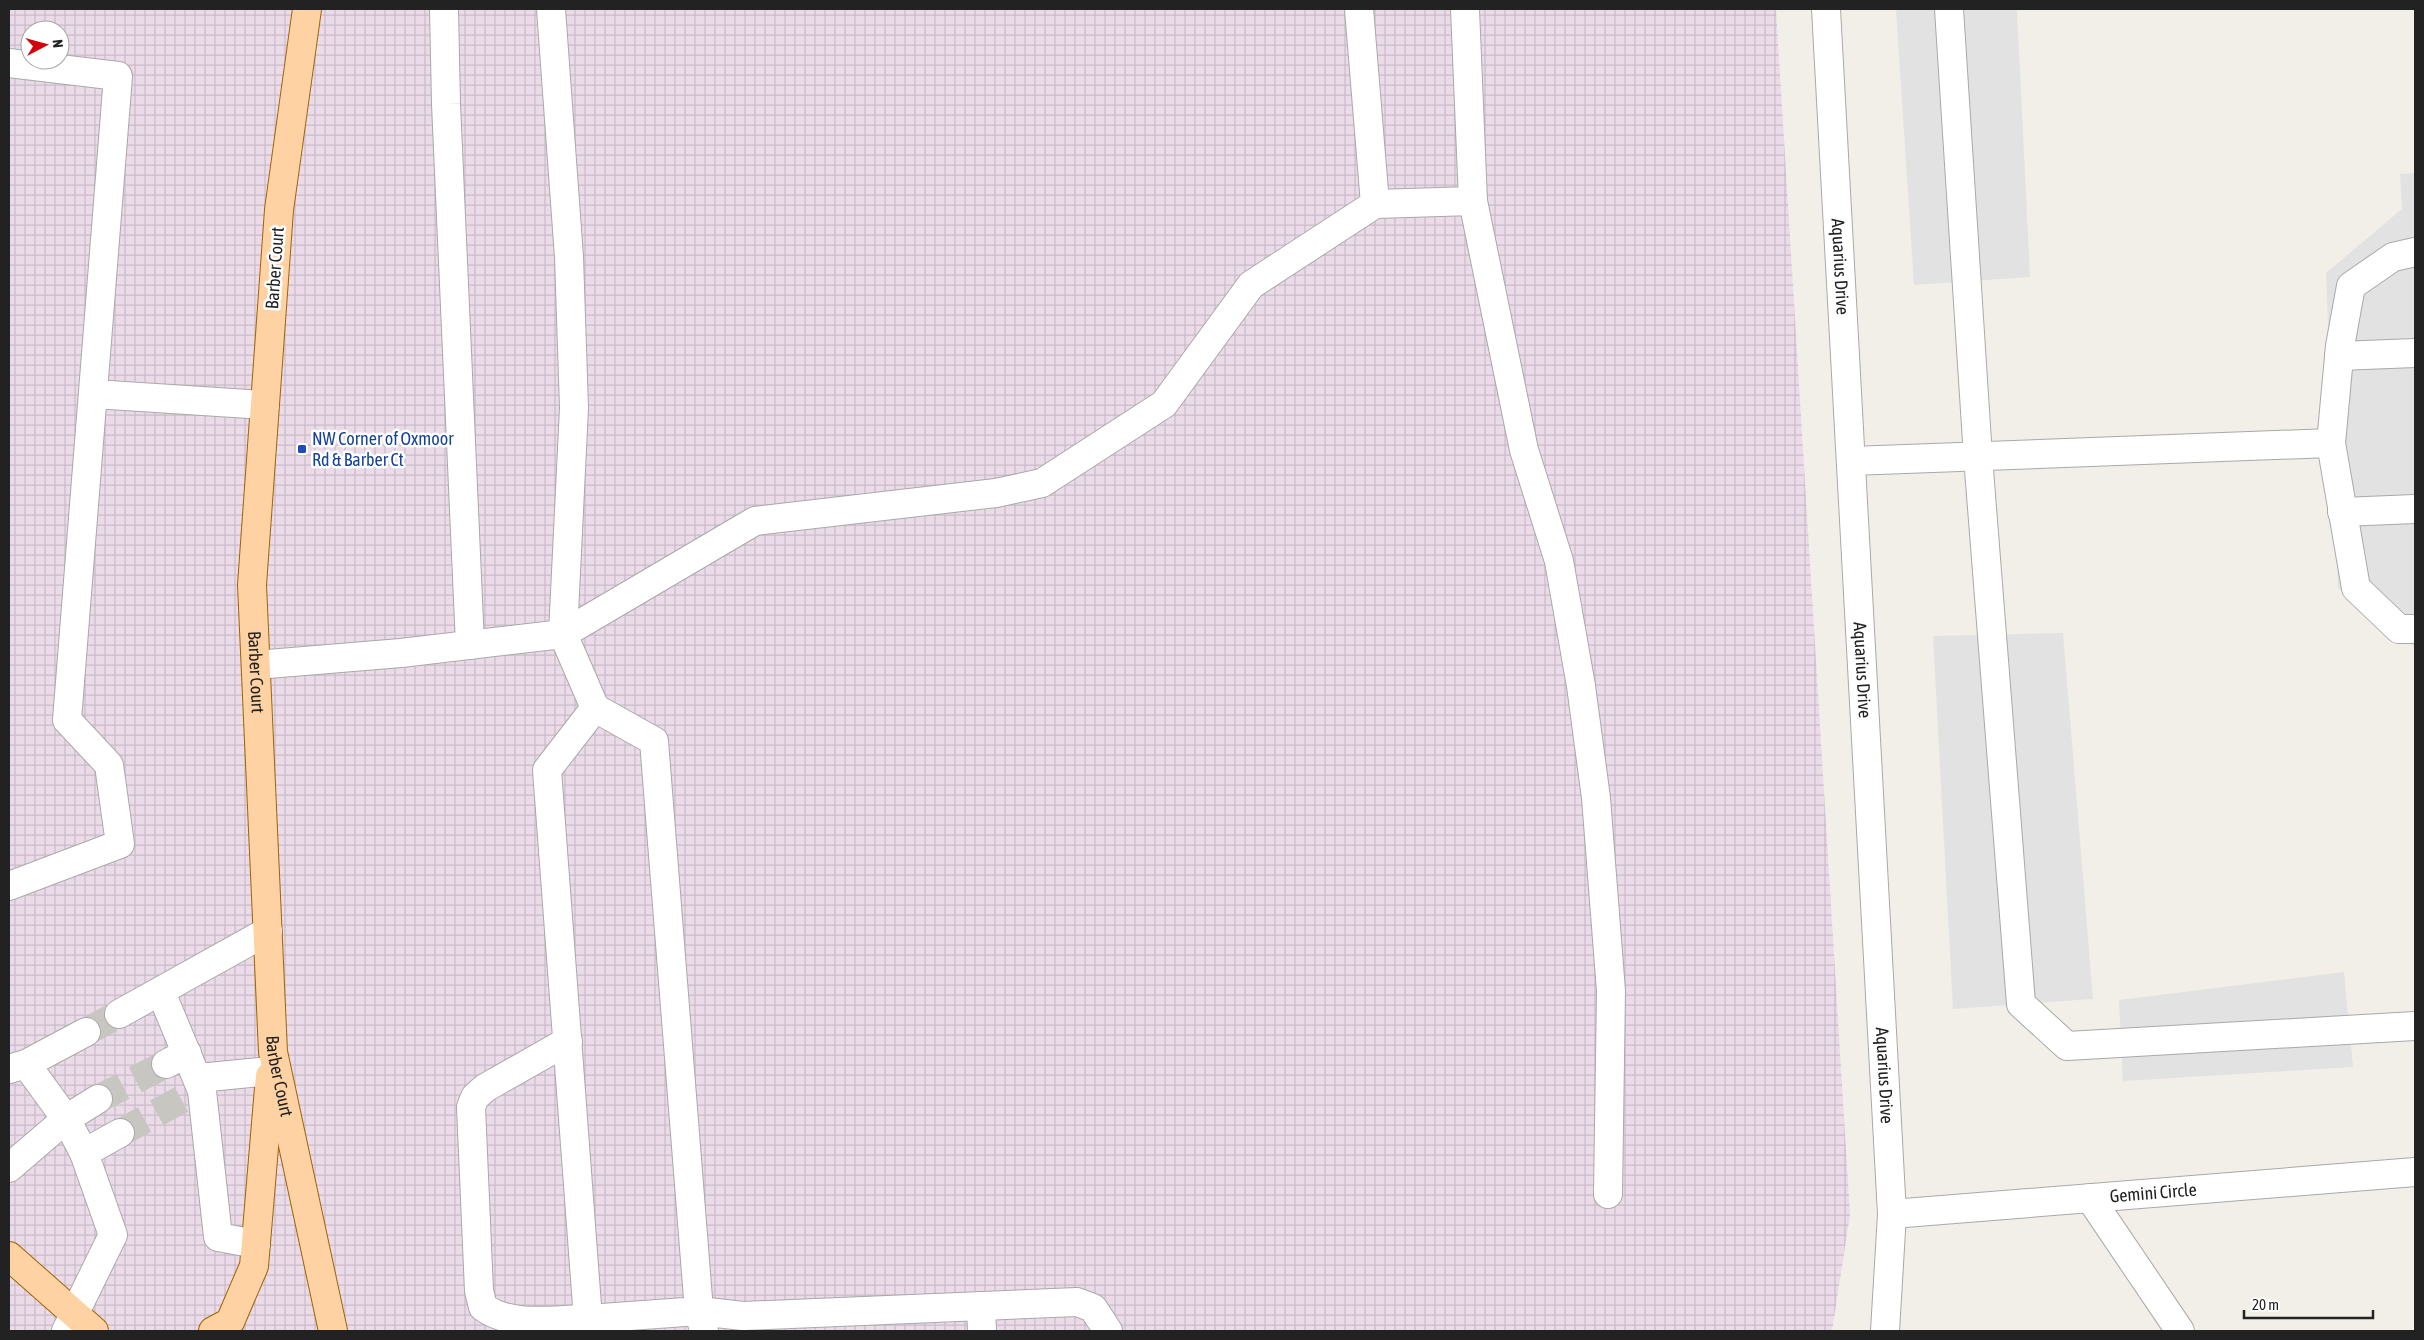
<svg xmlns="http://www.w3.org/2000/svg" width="2424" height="1340" font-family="'Asap Condensed',sans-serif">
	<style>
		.industrial { fill: url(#industrial-grid); fill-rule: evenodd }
		.parking { fill: #e2e2e2 }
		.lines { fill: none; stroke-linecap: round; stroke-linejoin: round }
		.minor-tunnel { stroke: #c8c6c1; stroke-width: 28; stroke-dasharray: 28 14; stroke-linecap: butt }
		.minor-casing { stroke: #a9a9a9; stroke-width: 30 }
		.major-casing { stroke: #a06300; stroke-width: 30 }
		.minor { stroke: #fff; stroke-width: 28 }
		.major { stroke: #fed2a2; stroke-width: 28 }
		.transit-dot { fill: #1a4fb4; stroke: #fff; stroke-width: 2 }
		.labels { text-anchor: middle; stroke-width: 5; stroke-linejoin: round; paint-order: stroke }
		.street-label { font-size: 18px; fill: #222; stroke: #fff }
		.transit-label { font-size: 18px; fill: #164399; stroke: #fff; text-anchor: start }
	</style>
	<defs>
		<pattern id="industrial-grid" width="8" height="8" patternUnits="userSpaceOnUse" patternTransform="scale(1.25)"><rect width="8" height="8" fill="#ebdbe9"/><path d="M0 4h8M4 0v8" fill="none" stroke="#c9bcc8"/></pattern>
	</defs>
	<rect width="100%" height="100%" fill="#f2efe9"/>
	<path class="industrial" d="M9 9H1776L1850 1215 1832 1331H9ZM30 30H60V60H30Z"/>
	<g class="parking">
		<polygon points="1896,9 2017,9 2030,277 1914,285"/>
		<polygon points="2415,173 2415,647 2338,588 2326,273 2402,209 2400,174"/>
		<polygon points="2063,633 2093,999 1953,1009 1933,636"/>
		<polygon points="2344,972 2353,1067 2123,1081 2119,1000"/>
	</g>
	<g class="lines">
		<g class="minor-tunnel">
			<polyline points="86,1032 119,1014"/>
			<polyline points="98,1099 166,1064"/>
			<polyline points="120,1133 184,1098"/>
		</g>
		<defs>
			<g id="minor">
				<polyline points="444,9 446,104 470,645"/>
				<polyline points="1359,9 1375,204"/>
				<path id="s1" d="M1826 9 1892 1214 1885 1331"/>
				<polyline points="1949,9 1978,457 2021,1004 2067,1046 2415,1026"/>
				<polyline points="9,63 118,76 67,720 109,765 120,844 9,886"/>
				<polyline points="1473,201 1524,450 1559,561 1581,686 1596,798 1611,991 1608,1194"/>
				<polyline points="2415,252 2393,257 2351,286 2340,346 2331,443 2356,588 2399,629 2415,629"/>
				<polyline points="2339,356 2415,353"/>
				<polyline points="94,394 265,405"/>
				<polyline points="1851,461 2331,443"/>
				<polyline points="2342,512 2415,509"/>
				<polyline points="256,665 401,653 563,634 574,408 569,257 551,9"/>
				<polyline points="595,708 547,770 588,1319 699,1311 654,741 595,708 563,634 755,521 996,493 1042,483 1164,404 1251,285 1375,204 1473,201 1465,9"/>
				<polyline points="161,992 202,1091 218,1237 256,1244"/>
				<polyline points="119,1014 268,931"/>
				<path d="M568 1041 485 1088 475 1097 471 1107 479 1291 483 1307C511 1328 555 1319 588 1319"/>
				<polyline points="166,1064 187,1053"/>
				<polyline points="9,1069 26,1064 86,1032"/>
				<polyline points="199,1078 270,1071"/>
				<polyline points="84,1153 120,1133"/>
				<polyline points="9,1168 66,1119 26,1064"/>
				<polyline points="2090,1198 2180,1331"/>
				<path id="s2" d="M1892 1214 2415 1172"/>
				<polyline points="981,1306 982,1331"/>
				<polyline points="66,1331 113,1235 84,1153 66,1119 98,1099"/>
				<polyline points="704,1331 699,1311 743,1316 1077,1302 1093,1308 1108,1331"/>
			</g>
			<g id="major">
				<path id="s3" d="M307 9 279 210 252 585 273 1052 333 1331"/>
				<polyline points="9,1256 94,1331"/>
				<polyline points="213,1331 230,1322 254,1266 270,1076"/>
			</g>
		</defs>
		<use href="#minor" class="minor-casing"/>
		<use href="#major" class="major-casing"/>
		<use href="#minor" class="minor"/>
		<use href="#major" class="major"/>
	</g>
	<rect class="transit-dot" x="297" y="444" width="10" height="10" rx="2.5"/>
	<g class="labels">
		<g class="street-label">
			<text dy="6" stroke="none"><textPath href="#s1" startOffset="258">Aquarius Drive</textPath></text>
			<text transform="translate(275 268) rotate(-86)" y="6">Barber Court</text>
			<text dy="6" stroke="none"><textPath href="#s1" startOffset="662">Aquarius Drive</textPath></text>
			<text dy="6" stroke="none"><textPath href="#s3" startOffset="666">Barber Court</textPath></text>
			<text dy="6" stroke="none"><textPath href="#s1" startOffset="1068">Aquarius Drive</textPath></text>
			<text dy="6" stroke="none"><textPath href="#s3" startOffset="1071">Barber Court</textPath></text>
			<text dy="6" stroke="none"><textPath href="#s2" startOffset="262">Gemini Circle</textPath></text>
		</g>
		<g class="transit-label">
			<text x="312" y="445">NW Corner of Oxmoor<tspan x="312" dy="21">Rd &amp; Barber Ct</tspan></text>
		</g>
	</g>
	<rect width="2424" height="1340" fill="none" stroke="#222222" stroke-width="20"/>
	<g transform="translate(45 45) rotate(84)"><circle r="24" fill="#ffffff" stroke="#a7a7a7"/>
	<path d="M0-4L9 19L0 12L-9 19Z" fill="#d4000b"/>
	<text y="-8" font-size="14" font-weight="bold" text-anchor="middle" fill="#222222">N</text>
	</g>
	<path d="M2244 1310v8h129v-8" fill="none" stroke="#222222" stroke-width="2.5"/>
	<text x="2252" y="1310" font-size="15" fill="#222222" stroke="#ffffff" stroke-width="4" paint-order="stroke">20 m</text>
</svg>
